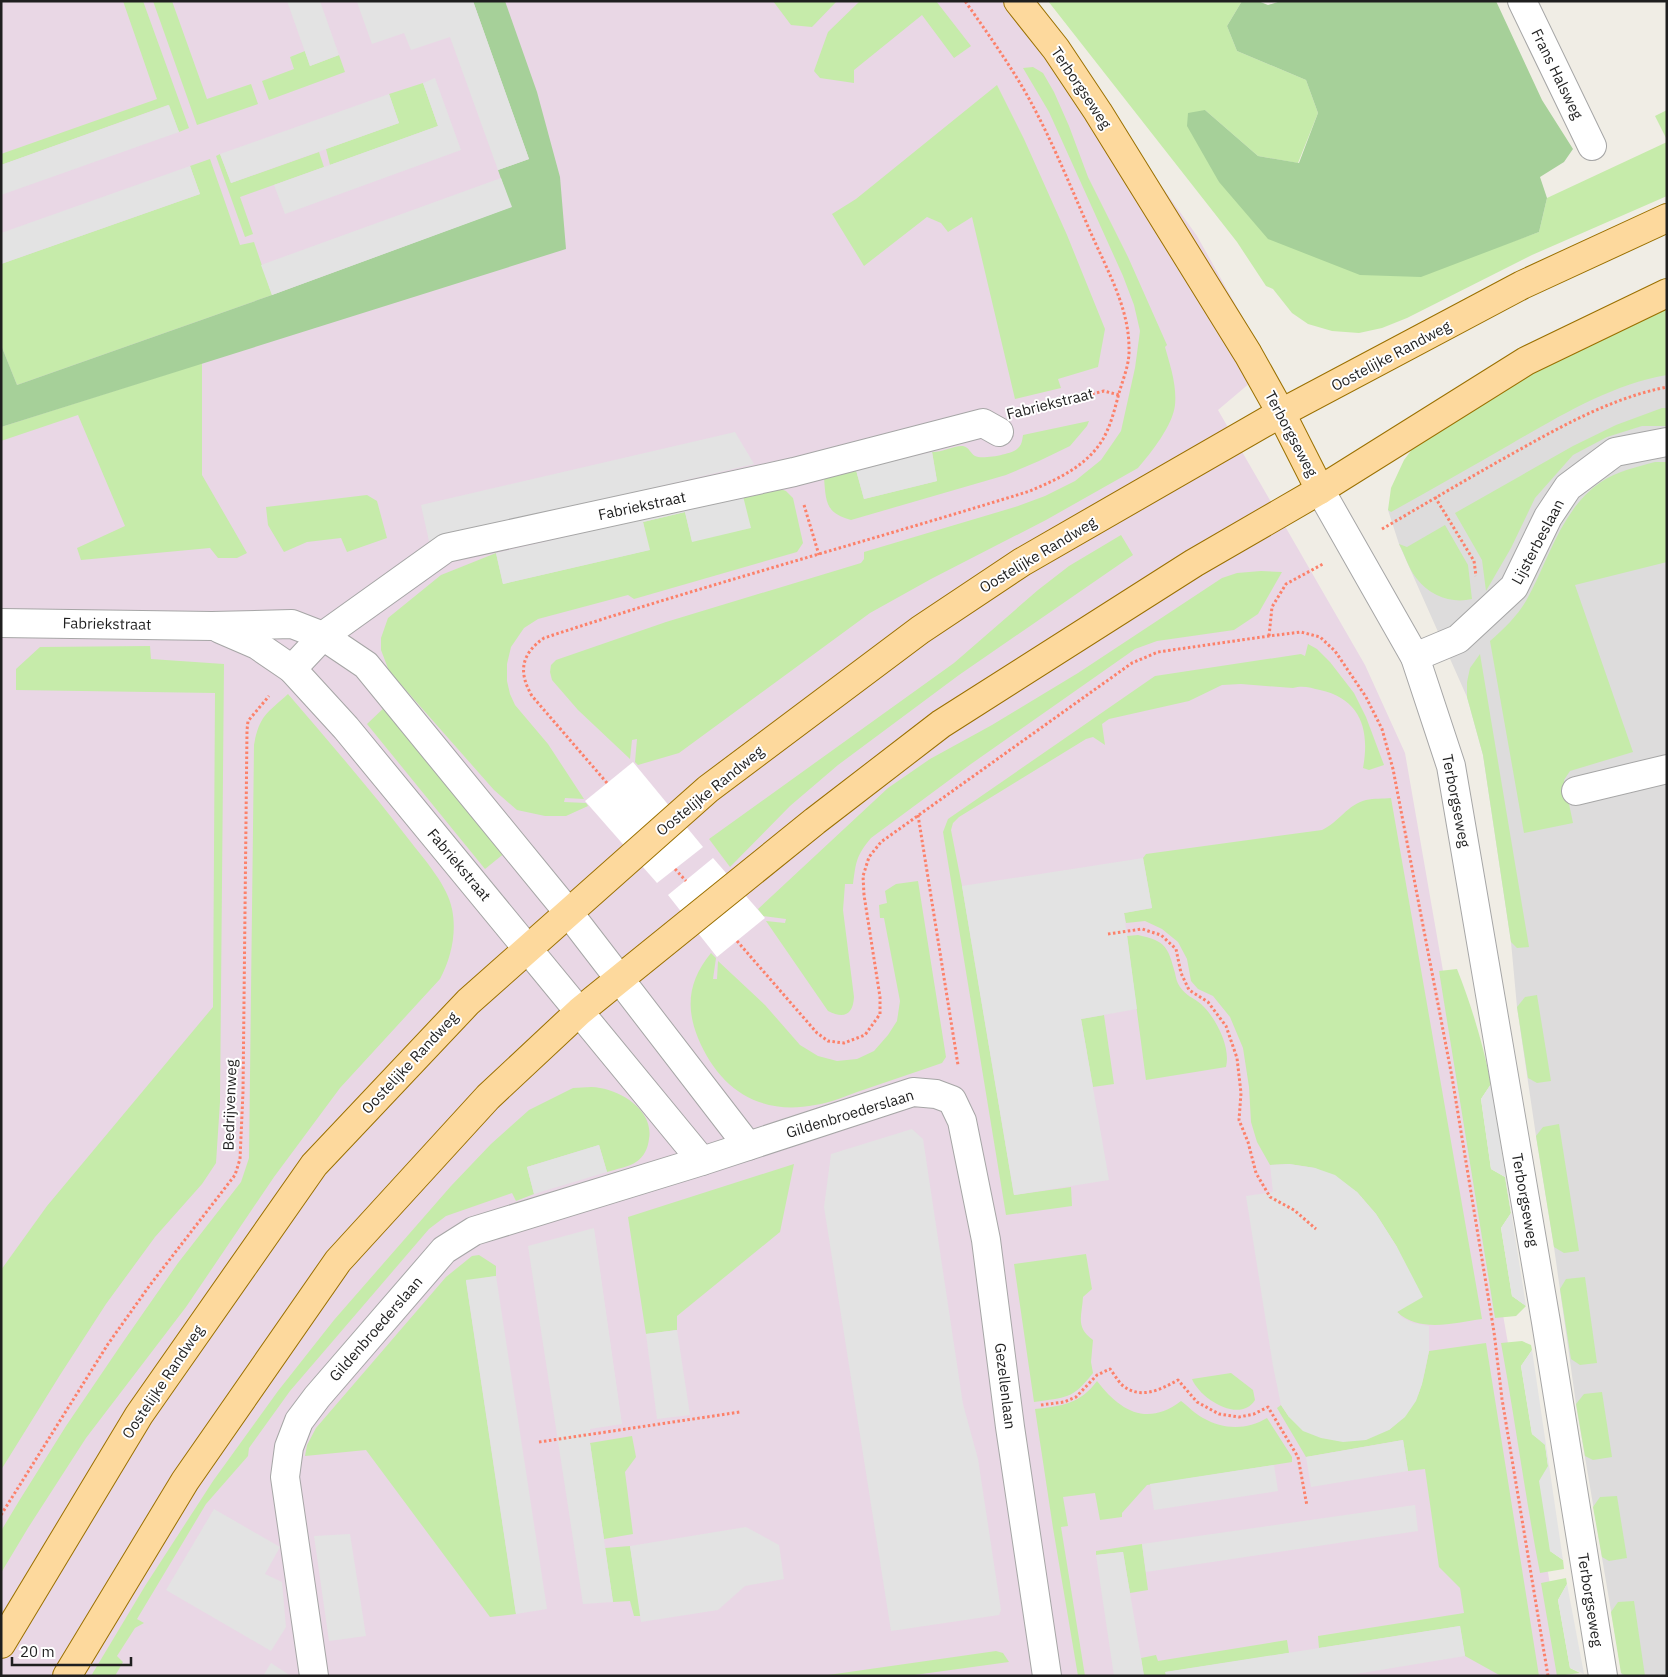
<svg xmlns="http://www.w3.org/2000/svg" width="1668" height="1677" font-family="'IBM Plex Sans',sans-serif">
	<style>
		.residential { fill: #dddcdc }
		.industrial { fill: #e9d7e5 }
		.grass { fill: #c6ebaa }
		.forest { fill: #a6d099 }
		.parking { fill: #e3e3e3 }
		.pier { fill: #fff }
		.lines { fill: none; stroke-linecap: round; stroke-linejoin: round }
		.minor-casing { stroke: #a6a6a6; stroke-width: 30 }
		.major-casing { stroke: #9a7000; stroke-width: 30 }
		.path { stroke: #fc816a; stroke-width: 3; stroke-dasharray: 2.5 2.5; stroke-linecap: butt }
		.minor { stroke: #fff; stroke-width: 28 }
		.major { stroke: #fdd99d; stroke-width: 28 }
		.labels { text-anchor: middle; stroke-width: 4; stroke-linejoin: round; paint-order: stroke }
		.street-label { font-size: 15px; fill: #1f1f1f; stroke: #fff }
	</style>
	<rect width="100%" height="100%" fill="#f0ede5"/>
	<polygon class="residential" points="1646,356 1667,356 1667,1676 1622,1676 1576,1404 1554,1247 1536,1136 1517,1007 1511,942 1483,755 1467,697 1399,544 1388,510"/>
	<polygon class="industrial" points="1,1 1022,1 1123,132 1197,236 1270,366 1218,410 1365,665 1405,753 1566,1676 1,1676"/>
	<g class="grass">
		<polygon points="123,1 143,1 189,128 179,132 168,105 1,165 1,154 157,99"/>
		<polygon points="153,1 172,1 207,99 251,84 258,104 197,125"/>
		<polygon points="773,1 837,1 812,27 791,25"/>
		<polygon points="860,1 936,1 971,46 954,58 922,15 854,70 854,83 820,78 814,71 828,32"/>
		<polygon points="1048,1 1242,1 1227,26 1237,51 1306,80 1318,113 1298,163 1258,156 1205,110 1219,182 1500,246 1539,232 1547,198 1667,142 1667,196 1532,255 1407,318 1382,328 1359,333 1332,331 1308,324 1292,313 1273,289 1266,286 1237,242"/>
		<polygon points="305,51 310,66 339,55 345,72 269,100 262,81 294,69 290,57"/>
		<path d="M1033 67 1043 73 1054 92 1069 126 1088 177 1128 257 1167 345 1165 347C1170 365 1177 385 1175 405 1173 425 1151 453 1138 468L1046 520 931 579 870 613 679 753 638 765 635 762 637 739 632 740 630 759 578 710 552 680 550 672 551 665 556 660 666 622 861 563 864 559V552L1015 507 1045 496 1075 481 1101 460 1121 431 1135 368 1140 331 1134 305 1123 276 1049 112 1023 68Z"/>
		<polygon points="423,83 438,126 330,165 326,149 399,123 389,94"/>
		<polygon points="997,85 1024,139 1067,235 1105,329 1098,367 1058,379 1061,388 1015,399 972,217 948,232 941,223 927,217 864,266 832,214 856,199"/>
		<polygon points="1667,110 1667,140 1655,116"/>
		<polygon points="319,152 324,167 240,197 253,234 245,237 216,156 220,154 231,183"/>
		<polygon points="210,159 240,245 254,242 272,295 17,385 1,345 1,264 200,194 190,166"/>
		<path d="M1667 304V375C1612 384 1558 417 1511 444 1471 467 1431 490 1391 512L1388 510 1391 488 1404 460 1420 439 1460 414 1550 364Z"/>
		<polygon points="202,363 202,475 247,553 237,558 218,558 210,548 81,560 77,548 125,526 78,415 1,441 1,427"/>
		<polygon points="1662,408 1667,408 1667,426 1642,426 1607,437 1573,455 1535,498 1511,548 1486,591 1482,560 1455,513 1573,446 1616,425"/>
		<path d="M1089 421 1087 426 1070 446 1039 461 1006 475 851 520C825 513 826 501 824 478L856 470 864 499 937 481 932 452C943 452 955 445 963 446 969 447 971 454 975 456 982 460 1012 454 1017 449 1022 445 1022 441 1023 435Z"/>
		<path d="M1655 462H1667V562L1575 585 1633 752 1570 771 1564 780 1573 823 1524 833 1490 641C1504 629 1517 616 1526 601 1549 560 1561 509 1601 482 1617 471 1637 467 1655 462Z"/>
		<polygon points="775,487 786,491 793,498 803,543 797,552 634,599 628,595 538,619 524,628 511,647 507,664 507,681 510,694 515,705 548,744 584,799 565,798 564,802 586,803 588,806 566,816 545,816 517,810 494,790 389,671 381,650 381,638 388,618 441,575 496,553 503,584 649,550 643,522 685,512 692,541 743,496"/>
		<polygon points="367,495 377,501 387,538 347,552 341,538 307,542 284,552 268,525 266,507"/>
		<path d="M1445 525 1468 565 1472 599C1452 604 1430 596 1417 579 1409 570 1405 555 1399 544L1407 547Z"/>
		<polygon points="1121,535 1133,555 959,675 838,765 790,806 730,867 709,839 954,663 1038,590 1069,566"/>
		<path d="M1261 571 1282 572 1258 614 1234 630 1157 641 1135 649 971 764 871 838C856 856 856 862 853 884H845L843 910 854 997C853 1015 844 1019 828 1011L766 921 785 923 786 919 763 916 758 909 888 788 930 759 992 725 1078 673 1222 578 1237 573Z"/>
		<path d="M1308 644 1317 649 1330 662 1354 693 1366 717 1384 765 1369 770 1363 768C1370 730 1361 699 1320 690 1311 688 1303 685 1293 688L1241 684 1222 685 1189 701 1109 719 1102 724 1105 745 1093 737 1086 739 959 817 953 823 951 830 962 886 1014 1195 1071 1187 1072 1206 1006 1215 943 832 948 819 1155 676 1301 654 1305 656Z"/>
		<polygon points="150,646 151,659 224,664 220,1102 216,1163 202,1184 155,1237 106,1304 60,1375 1,1470 1,1270 47,1206 213,1007 215,693 16,690 16,669 40,647"/>
		<polygon points="1480,654 1529,947 1517,948 1511,942 1483,755 1467,697 1467,682 1470,668"/>
		<path d="M288 694C329 742 371 790 410 841 424 859 448 886 452 909 457 933 451 958 440 979L340 1088 274 1177 186 1307 86 1438 28 1528 1 1573V1531L19 1501 66 1426 123 1342 178 1263 241 1182 249 1158 254 745C259 716 267 713 288 694Z"/>
		<polygon points="387,705 506,852 485,869 367,724"/>
		<path d="M1391 798 1482 1319C1454 1323 1420 1333 1397 1312L1404 1307 1397 1247 1376 1214 1357 1192 1315 1168 1289 1164 1270 1165 1257 1142 1251 1122 1249 1087 1243 1048 1230 1017 1213 996 1198 989 1191 981 1187 959 1178 942 1162 929 1145 921 1126 923 1124 913 1152 908 1143 858 1146 854 1322 830C1338 823 1348 804 1366 800 1374 798 1383 799 1391 798Z"/>
		<path d="M918 881 946 1057 942 1063C916 1072 889 1081 863 1090 847 1095 831 1103 815 1105 760 1116 719 1089 698 1038 685 1006 689 980 711 953L716 958 713 979H717L718 961 765 1005 800 1045 818 1056 837 1061 857 1059 874 1051 888 1035 897 1021 900 1001 884 918H880L879 905 887 903 885 891 896 884Z"/>
		<path d="M1138 935C1166 941 1168 947 1175 973 1176 978 1177 983 1180 987 1186 996 1194 998 1201 1004 1216 1018 1231 1047 1226 1067L1146 1080 1127 936Z"/>
		<path d="M1457 969C1472 1007 1483 1044 1491 1084L1481 1099 1491 1169 1505 1177 1511 1213 1501 1228 1512 1296 1526 1306 1516 1316 1495 1318 1439 971Z"/>
		<polygon points="1537,995 1551,1081 1537,1083 1528,1078 1517,1007 1525,997"/>
		<polygon points="1104,1015 1114,1084 1093,1087 1081,1019"/>
		<path d="M573 1088C582 1088 592 1086 600 1088 624 1092 654 1112 649 1139 648 1148 644 1157 636 1162 629 1167 616 1169 607 1172L599 1145 527 1167 534 1194 516 1201 512 1193 446 1216 429 1229 290 1391 249 1448 248 1456 206 1504 137 1619 144 1623 135 1628 117 1656 123 1662 115 1676H91L145 1586 213 1481 278 1391 334 1320 451 1186 491 1144 529 1110Z"/>
		<polygon points="1559,1124 1579,1251 1564,1253 1554,1247 1536,1136 1543,1127"/>
		<polygon points="794,1164 780,1232 677,1316 677,1330 646,1334 628,1217"/>
		<path d="M1086 1254 1092 1289 1083 1297C1082 1316 1075 1327 1093 1340L1091 1362 1093 1373C1072 1400 1066 1397 1034 1402L1014 1264Z"/>
		<polygon points="479,1255 496,1266 496,1276 466,1281 516,1614 490,1617 366,1450 305,1456 307,1445 316,1428 446,1277 472,1256"/>
		<polygon points="1585,1277 1597,1363 1580,1365 1571,1359 1560,1289 1566,1279"/>
		<path d="M1522 1341 1531 1345 1532 1350 1521 1366 1532 1434 1545 1444 1548 1466 1550 1551 1563 1560 1564 1569 1540 1573C1525 1496 1515 1419 1501 1343Z"/>
		<path d="M1486 1343 1539 1676H1501L1465 1656 1460 1626 1319 1648 1318 1636 1464 1613 1460 1588 1439 1567 1425 1469 1408 1471 1403 1440 1306 1457 1277 1408 1281 1405 1289 1417 1389 1430C1421 1404 1421 1389 1429 1351Z"/>
		<path d="M1231 1373 1253 1390 1255 1400C1240 1424 1200 1399 1192 1379Z"/>
		<path d="M1097 1381C1120 1411 1147 1427 1181 1401 1188 1406 1195 1414 1203 1418 1224 1430 1247 1430 1267 1418L1292 1457V1462L1147 1485 1122 1513V1517L1100 1520 1095 1493 1063 1497 1068 1526 1061 1527 1085 1676H1078L1053 1528 1035 1409C1062 1406 1080 1404 1097 1381Z"/>
		<polygon points="1602,1392 1612,1457 1593,1460 1585,1456 1576,1404 1584,1394"/>
		<polygon points="632,1436 636,1457 625,1472 633,1534 604,1539 590,1443"/>
		<polygon points="1617,1496 1627,1558 1609,1561 1602,1557 1593,1507 1600,1497"/>
		<polygon points="1142,1544 1148,1590 1130,1593 1123,1552 1096,1555 1096,1551"/>
		<polygon points="630,1546 641,1616 634,1616 630,1601 613,1602 605,1548"/>
		<polygon points="1566,1578 1567,1584 1558,1600 1570,1668 1580,1673 1557,1676 1541,1583"/>
		<polygon points="1634,1601 1645,1676 1626,1676 1621,1673 1611,1612 1618,1602"/>
		<polygon points="1287,1640 1289,1653 1166,1672 1166,1676 1144,1676 1141,1658 1156,1655 1158,1661"/>
		<polygon points="996,1651 1003,1653 1009,1662 907,1676 821,1676"/>
	</g>
	<g class="forest">
		<polygon points="473,1 505,1 537,92 560,177 566,249 1,427 1,345 17,385 272,295 511,207 498,170 529,159"/>
		<polygon points="1242,1 1258,1 1268,5 1281,1 1496,1 1542,100 1573,149 1564,162 1540,177 1547,198 1539,232 1421,277 1360,275 1268,239 1219,182 1187,126 1188,113 1205,110 1258,156 1299,163 1318,113 1306,80 1237,51 1227,26"/>
	</g>
	<g class="parking">
		<polygon points="287,1 320,1 339,55 310,66"/>
		<polygon points="473,1 529,159 498,170 450,37 411,50 404,33 372,44 357,2"/>
		<polygon points="435,78 461,150 285,214 274,185 438,126 423,83"/>
		<polygon points="389,94 399,123 231,183 220,154"/>
		<polygon points="169,105 179,132 1,195 1,165"/>
		<polygon points="190,166 200,194 1,264 1,233"/>
		<polygon points="501,178 512,207 272,295 261,265"/>
		<polygon points="735,432 754,464 429,541 421,505"/>
		<polygon points="932,452 937,481 864,499 856,470"/>
		<polygon points="743,496 751,528 692,542 685,512 643,522 650,550 503,584 496,553"/>
		<polygon points="1143,858 1152,908 1124,913 1137,1009 1081,1019 1109,1180 1014,1195 962,886"/>
		<polygon points="1491,1084 1526,1306 1512,1296 1501,1228 1511,1213 1505,1177 1491,1169 1481,1099"/>
		<polygon points="912,1129 923,1139 963,1404 978,1459 1001,1610 999,1615 891,1631 824,1207 831,1154"/>
		<polygon points="599,1145 607,1172 534,1194 527,1167"/>
		<polygon points="1289,1164 1315,1168 1335,1175 1357,1192 1376,1214 1397,1247 1423,1297 1397,1312 1403,1318 1413,1323 1429,1326 1429,1351 1422,1384 1416,1401 1405,1417 1389,1430 1366,1440 1343,1442 1321,1438 1303,1431 1289,1417 1281,1405 1273,1366 1246,1196 1273,1192 1270,1165"/>
		<polygon points="594,1228 622,1424 590,1429 590,1443 613,1602 583,1604 528,1246"/>
		<polygon points="496,1276 547,1609 516,1614 466,1280"/>
		<polygon points="677,1330 690,1415 657,1419 646,1334"/>
		<polygon points="1532,1350 1563,1560 1550,1551 1539,1481 1548,1466 1545,1445 1532,1434 1521,1366"/>
		<polygon points="1403,1440 1408,1471 1311,1487 1306,1457"/>
		<polygon points="1274,1465 1278,1491 1154,1510 1150,1484"/>
		<polygon points="1415,1505 1418,1531 1146,1572 1142,1544"/>
		<polygon points="214,1509 280,1547 265,1574 282,1582 286,1627 271,1651 166,1590"/>
		<polygon points="746,1527 779,1545 784,1579 745,1586 718,1610 641,1622 630,1546"/>
		<polygon points="350,1534 366,1636 329,1641 314,1536"/>
		<polygon points="1123,1552 1141,1658 1144,1676 1114,1676 1096,1555"/>
		<polygon points="1567,1584 1584,1674 1570,1668 1558,1600"/>
		<polygon points="1460,1626 1465,1656 1344,1676 1166,1676 1165,1672"/>
		<polygon points="271,1663 291,1676 263,1676"/>
	</g>
	<g class="pier">
		<polygon points="633,762 703,847 657,883 585,801"/>
		<polygon points="713,858 765,918 717,957 668,895"/>
	</g>
	<g class="lines">
		<defs>
			<g id="minor">
				<polyline points="1522,1 1592,146"/>
				<polyline points="1320,490 1415,657 1451,766 1546,1322 1603,1676"/>
				<polyline points="1,623 212,626 292,624 323,636 366,665 568,912 748,1146"/>
				<polyline points="220,629 257,645 292,669 346,728 702,1161"/>
				<polyline points="1415,657 1458,639 1514,587 1548,517 1568,487 1615,452 1667,442"/>
				<polyline points="292,669 323,636 446,548 794,472 983,423 999,432"/>
				<polyline points="1576,791 1667,769"/>
				<polyline points="314,1676 285,1477 289,1447 299,1421 317,1397 444,1250 474,1231 702,1161 913,1092 936,1094 952,1100 962,1121 986,1240 1010,1427 1047,1676"/>
			</g>
			<g id="major">
				<polyline points="1018,1 1056,49 1098,112 1248,354 1281,413 1320,490"/>
				<polyline points="1,1644 139,1415 314,1165 468,1002 708,789 920,630 1022,562 1281,413 1522,285 1667,218"/>
				<polyline points="67,1676 185,1481 338,1261 488,1097 580,1011 815,821 941,724 1194,563 1320,490 1526,361 1667,293"/>
			</g>
		</defs>
		<use href="#minor" class="minor-casing"/>
		<use href="#major" class="major-casing"/>
		<g class="path">
			<polyline points="1024,410 1104,391 1119,395"/>
			<polyline points="1435,497 1474,561 1476,576"/>
			<polyline points="804,505 819,555"/>
			<path d="M1382 529C1425 504 1467 479 1510 455 1560 427 1611 398 1667 387"/>
			<polyline points="1269,636 1272,607 1286,584 1323,564"/>
			<path d="M607 783 532 696C518 672 521 654 544 638 705 585 869 541 1030 491 1058 479 1087 466 1103 439 1111 425 1115 408 1119 393 1123 379 1130 363 1129 348 1129 307 1106 268 1090 231 1068 181 1048 130 1020 83 1003 55 984 28 965 1"/>
			<polyline points="918,815 958,1065"/>
			<polyline points="675,869 686,881"/>
			<polyline points="1108,934 1142,929 1161,935 1176,949 1181,973 1189,990 1208,1002 1226,1026 1237,1058 1241,1093 1239,1120 1248,1142 1256,1173 1270,1197 1294,1210 1316,1229"/>
			<polyline points="737,941 817,1033 828,1041 844,1043 865,1035 880,1014 880,997 864,895 863,876 869,857 881,842 1132,663 1158,652 1269,636 1301,632 1320,637 1335,651 1366,697 1382,729 1393,769 1452,1077 1494,1332 1502,1399 1548,1676"/>
			<path d="M1041 1405 1064 1402 1076 1397 1097 1375 1110 1369C1114 1374 1118 1381 1122 1385 1140 1400 1160 1390 1178 1380L1197 1402 1219 1414 1239 1417 1254 1414 1268 1407 1298 1457 1307 1506"/>
			<polyline points="539,1442 740,1412"/>
			<polyline points="1,1515 108,1344 150,1285 235,1175 240,1159 243,1092 247,730 248,721 269,696"/>
		</g>
		<use href="#minor" class="minor"/>
		<use href="#major" class="major"/>
	</g>
	<g class="labels">
		<g class="street-label">
			<text transform="translate(1557 74) rotate(64)" y="5">Frans Halsweg</text>
			<text transform="translate(1081 88) rotate(56)" y="5">Terborgseweg</text>
			<text transform="translate(1391 356) rotate(-28)" y="5">Oostelijke Randweg</text>
			<text transform="translate(1050 404) rotate(-14)" y="5">Fabriekstraat</text>
			<text transform="translate(1291 434) rotate(62)" y="5">Terborgseweg</text>
			<text transform="translate(642 506) rotate(-12)" y="5">Fabriekstraat</text>
			<text transform="translate(1538 542) rotate(-62)" y="5">Lijsterbeslaan</text>
			<text transform="translate(1038 555) rotate(-31)" y="5">Oostelijke Randweg</text>
			<text transform="translate(107 624) rotate(1)" y="5">Fabriekstraat</text>
			<text transform="translate(710 791) rotate(-39)" y="5">Oostelijke Randweg</text>
			<text transform="translate(1456 801) rotate(79)" y="5">Terborgseweg</text>
			<text transform="translate(459 865) rotate(50)" y="5">Fabriekstraat</text>
			<text transform="translate(410 1063) rotate(-47)" y="5">Oostelijke Randweg</text>
			<text transform="translate(230 1105) rotate(-88)" y="5">Bedrijvenweg</text>
			<text transform="translate(850 1114) rotate(-17)" y="5">Gildenbroederslaan</text>
			<text transform="translate(1525 1200) rotate(80)" y="5">Terborgseweg</text>
			<text transform="translate(376 1329) rotate(-49)" y="5">Gildenbroederslaan</text>
			<text transform="translate(163 1382) rotate(-56)" y="5">Oostelijke Randweg</text>
			<text transform="translate(1005 1386) rotate(83)" y="5">Gezellenlaan</text>
			<text transform="translate(1590 1600) rotate(81)" y="5">Terborgseweg</text>
		</g>
	</g>
	<rect width="1668" height="1677" fill="none" stroke="#1f1f1f" stroke-width="5"/>
	<path d="M12 1657v8h119v-8" fill="none" stroke="#1f1f1f" stroke-width="2.5"/>
	<text x="20" y="1657" font-size="15" fill="#1f1f1f" stroke="#ffffff" stroke-width="4" paint-order="stroke">20 m</text>
</svg>
